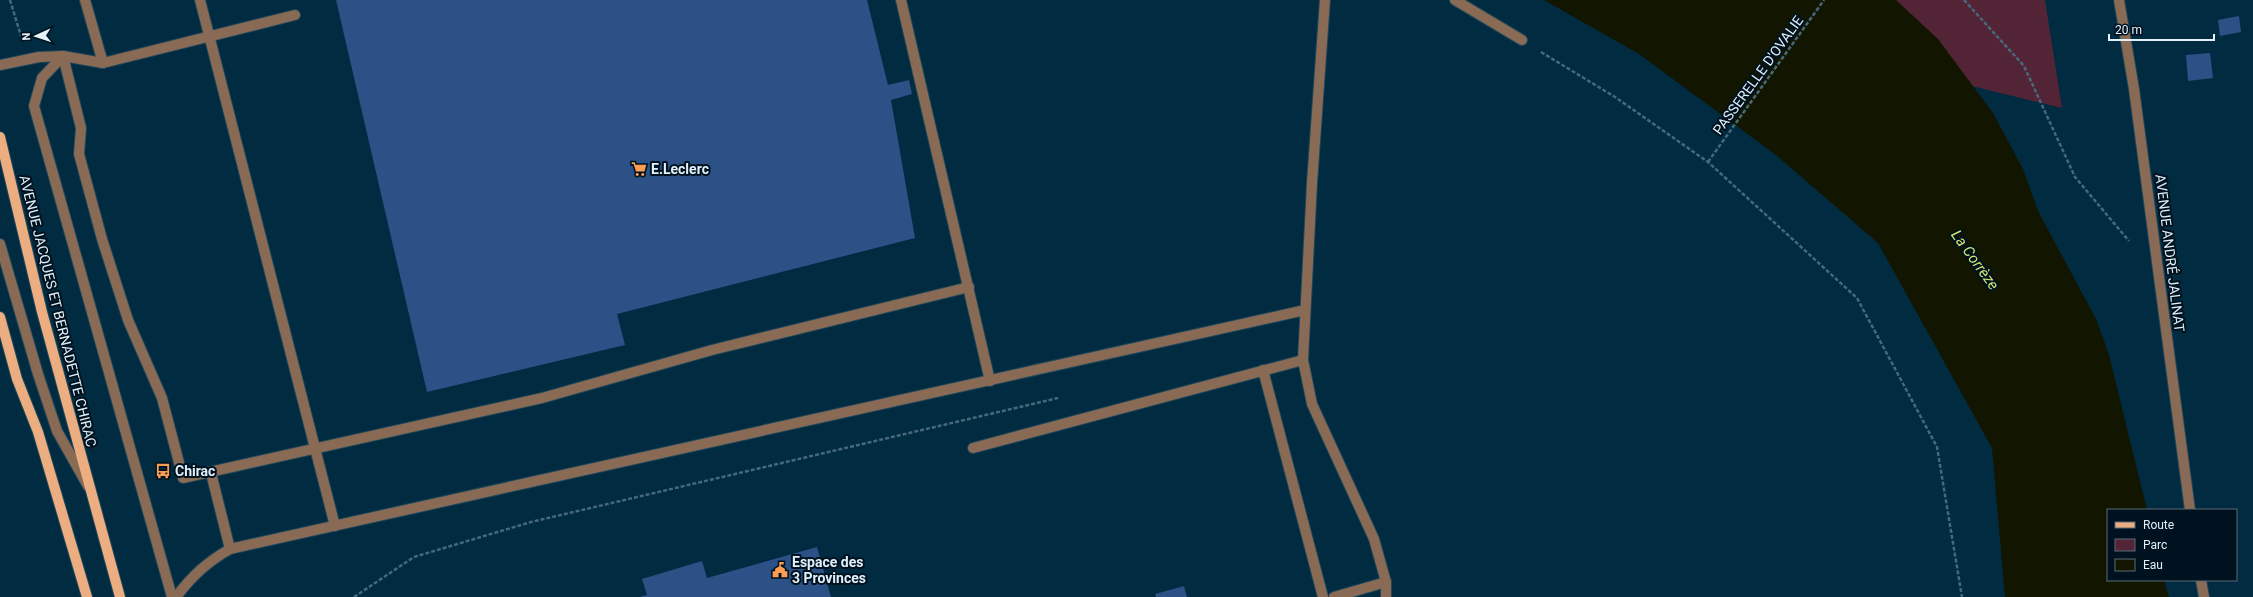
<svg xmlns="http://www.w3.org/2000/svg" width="2253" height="597" font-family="Roboto,sans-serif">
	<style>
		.green { fill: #522436 }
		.water { fill: #121600 }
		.building { fill: #2b5186 }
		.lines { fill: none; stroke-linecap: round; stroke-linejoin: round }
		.minor-casing { stroke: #20475a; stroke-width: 12 }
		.major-casing { stroke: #20475a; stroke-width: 12 }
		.path { stroke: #47687a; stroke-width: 2.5; stroke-dasharray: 4 2; stroke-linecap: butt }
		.minor { stroke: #896b55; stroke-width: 10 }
		.major { stroke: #ecae80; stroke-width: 10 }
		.labels { text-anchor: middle; stroke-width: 4; stroke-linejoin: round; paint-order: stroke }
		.street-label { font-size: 14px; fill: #e2f0fa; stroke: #00121f }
		.poi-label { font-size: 14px; font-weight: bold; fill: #e2f0fa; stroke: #00121f; text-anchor: start }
		.water-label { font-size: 15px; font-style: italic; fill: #d4e775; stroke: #00121f }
	</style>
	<rect width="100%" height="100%" fill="#012b40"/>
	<polygon class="green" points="1768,0 2045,0 2062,108 1820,49"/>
	<polygon class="water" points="1544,0 1896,0 1938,39 1993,113 2023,169 2038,211 2096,319 2109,355 2147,510 2108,510 2108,580 2164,580 2169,597 2005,597 1992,448 1878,243 1776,155 1639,54"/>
	<g class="building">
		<polygon points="336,0 867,0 888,85 909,80 912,94 891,100 915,238 617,314 625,345 427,392"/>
		<polygon points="2239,16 2241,32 2220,36 2218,20"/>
		<polygon points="2210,53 2213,78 2188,81 2186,55"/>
		<polygon points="817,547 831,597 639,597 647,595 642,579 702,561 707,578"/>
		<polygon points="1184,586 1187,597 1156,597 1155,594"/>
	</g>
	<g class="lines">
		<defs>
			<g id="minor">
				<polyline points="85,0 103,63"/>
				<polyline points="200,0 335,526"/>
				<polyline points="901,0 990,381"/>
				<polyline points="1325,0 1312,183 1303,360 1312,404 1374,539 1386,582 1386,597"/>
				<polyline points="1455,0 1522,40"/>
				<polyline points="2119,0 2134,89 2190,510"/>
				<polyline points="63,56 81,128 79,154 102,239 128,320 162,398 183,478 542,398 712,350 969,287"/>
				<polyline points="63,56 42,78 34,106 172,597"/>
				<polyline points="0,65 39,57 63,56 103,63 295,15"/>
				<polyline points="0,244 38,374 57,431 88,486"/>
				<polyline points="1263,370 1323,597"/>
				<polyline points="973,448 1303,360"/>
				<polyline points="211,473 230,549"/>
				<polyline points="2201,580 2204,597"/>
				<path d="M176 597C192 576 207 562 230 549L1305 310"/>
				<polyline points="1334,597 1386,582"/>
			</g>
			<g id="major">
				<polyline points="0,137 42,312 120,597"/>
				<polyline points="0,317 17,379 38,432 87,597"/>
			</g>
		</defs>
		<use href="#minor" class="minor-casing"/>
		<use href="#major" class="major-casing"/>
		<g class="path">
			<polyline points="10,0 21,36"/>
			<polyline points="1964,0 2024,66 2075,177 2129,241"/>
			<polyline points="1541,52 1615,97 1708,162 1857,298 1937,447 1962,597"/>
			<polyline points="1708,162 1824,0"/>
			<polyline points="354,597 414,557 531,522 1058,398"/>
		</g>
		<use href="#minor" class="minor"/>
		<use href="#major" class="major"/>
	</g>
	<defs>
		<symbol id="supermarket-bare" viewBox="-9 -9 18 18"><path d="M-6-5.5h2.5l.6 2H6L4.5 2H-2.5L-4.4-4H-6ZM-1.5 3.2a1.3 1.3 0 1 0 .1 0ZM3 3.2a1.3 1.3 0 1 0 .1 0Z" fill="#fc9e52" stroke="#00121f" stroke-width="2.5" paint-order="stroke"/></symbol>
		<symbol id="bus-bare" viewBox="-9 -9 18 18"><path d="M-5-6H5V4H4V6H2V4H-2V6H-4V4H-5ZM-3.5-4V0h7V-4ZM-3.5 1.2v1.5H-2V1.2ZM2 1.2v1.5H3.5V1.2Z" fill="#fc9e52" stroke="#00121f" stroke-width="2.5" paint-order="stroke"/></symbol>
		<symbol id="civic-bare" viewBox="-9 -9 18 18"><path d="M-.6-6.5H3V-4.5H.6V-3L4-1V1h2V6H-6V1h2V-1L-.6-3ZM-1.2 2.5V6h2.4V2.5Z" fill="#fc9e52" stroke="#00121f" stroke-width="2.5" paint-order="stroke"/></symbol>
	</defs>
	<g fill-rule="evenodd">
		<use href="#supermarket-bare" x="628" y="158" width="22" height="22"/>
		<use href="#bus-bare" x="152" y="460" width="22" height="22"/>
		<use href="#civic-bare" x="769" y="559" width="22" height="22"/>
	</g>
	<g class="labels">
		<g class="street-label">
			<text transform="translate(1758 75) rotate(-54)" y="5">PASSERELLE D'OVALIE</text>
			<text transform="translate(2170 253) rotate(83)" y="5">AVENUE ANDRÉ JALINAT</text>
			<text transform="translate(58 311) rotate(76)" y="5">AVENUE JACQUES ET BERNADETTE CHIRAC</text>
		</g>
		<g class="poi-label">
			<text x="651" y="174">E.Leclerc</text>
			<text x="175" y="476">Chirac</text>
			<text x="792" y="567">Espace des<tspan x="792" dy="16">3 Provinces</tspan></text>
		</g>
		<g class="water-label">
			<text transform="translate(1975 260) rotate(54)" y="5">La Corrèze</text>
		</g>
	</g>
	<rect x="2107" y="509" width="130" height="72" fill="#00121f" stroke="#5a6b77"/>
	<rect x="2115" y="522" width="20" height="6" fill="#ecae80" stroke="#5a6b77"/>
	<text x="2143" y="529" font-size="12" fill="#e2f0fa">Route</text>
	<rect x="2115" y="539" width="20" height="12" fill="#522436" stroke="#5a6b77"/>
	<text x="2143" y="549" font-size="12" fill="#e2f0fa">Parc</text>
	<rect x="2115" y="559" width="20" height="12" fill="#121600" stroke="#5a6b77"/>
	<text x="2143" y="569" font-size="12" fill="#e2f0fa">Eau</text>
	<g transform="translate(36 36) rotate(267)" stroke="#00121f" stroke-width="3" paint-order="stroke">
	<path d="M0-3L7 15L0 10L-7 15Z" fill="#e2f0fa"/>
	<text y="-6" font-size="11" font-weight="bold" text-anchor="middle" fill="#e2f0fa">N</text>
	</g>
	<path d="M2109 34v6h105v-6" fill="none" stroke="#e2f0fa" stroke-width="2"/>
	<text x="2115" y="34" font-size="12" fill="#e2f0fa" stroke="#00121f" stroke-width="3" paint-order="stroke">20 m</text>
</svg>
